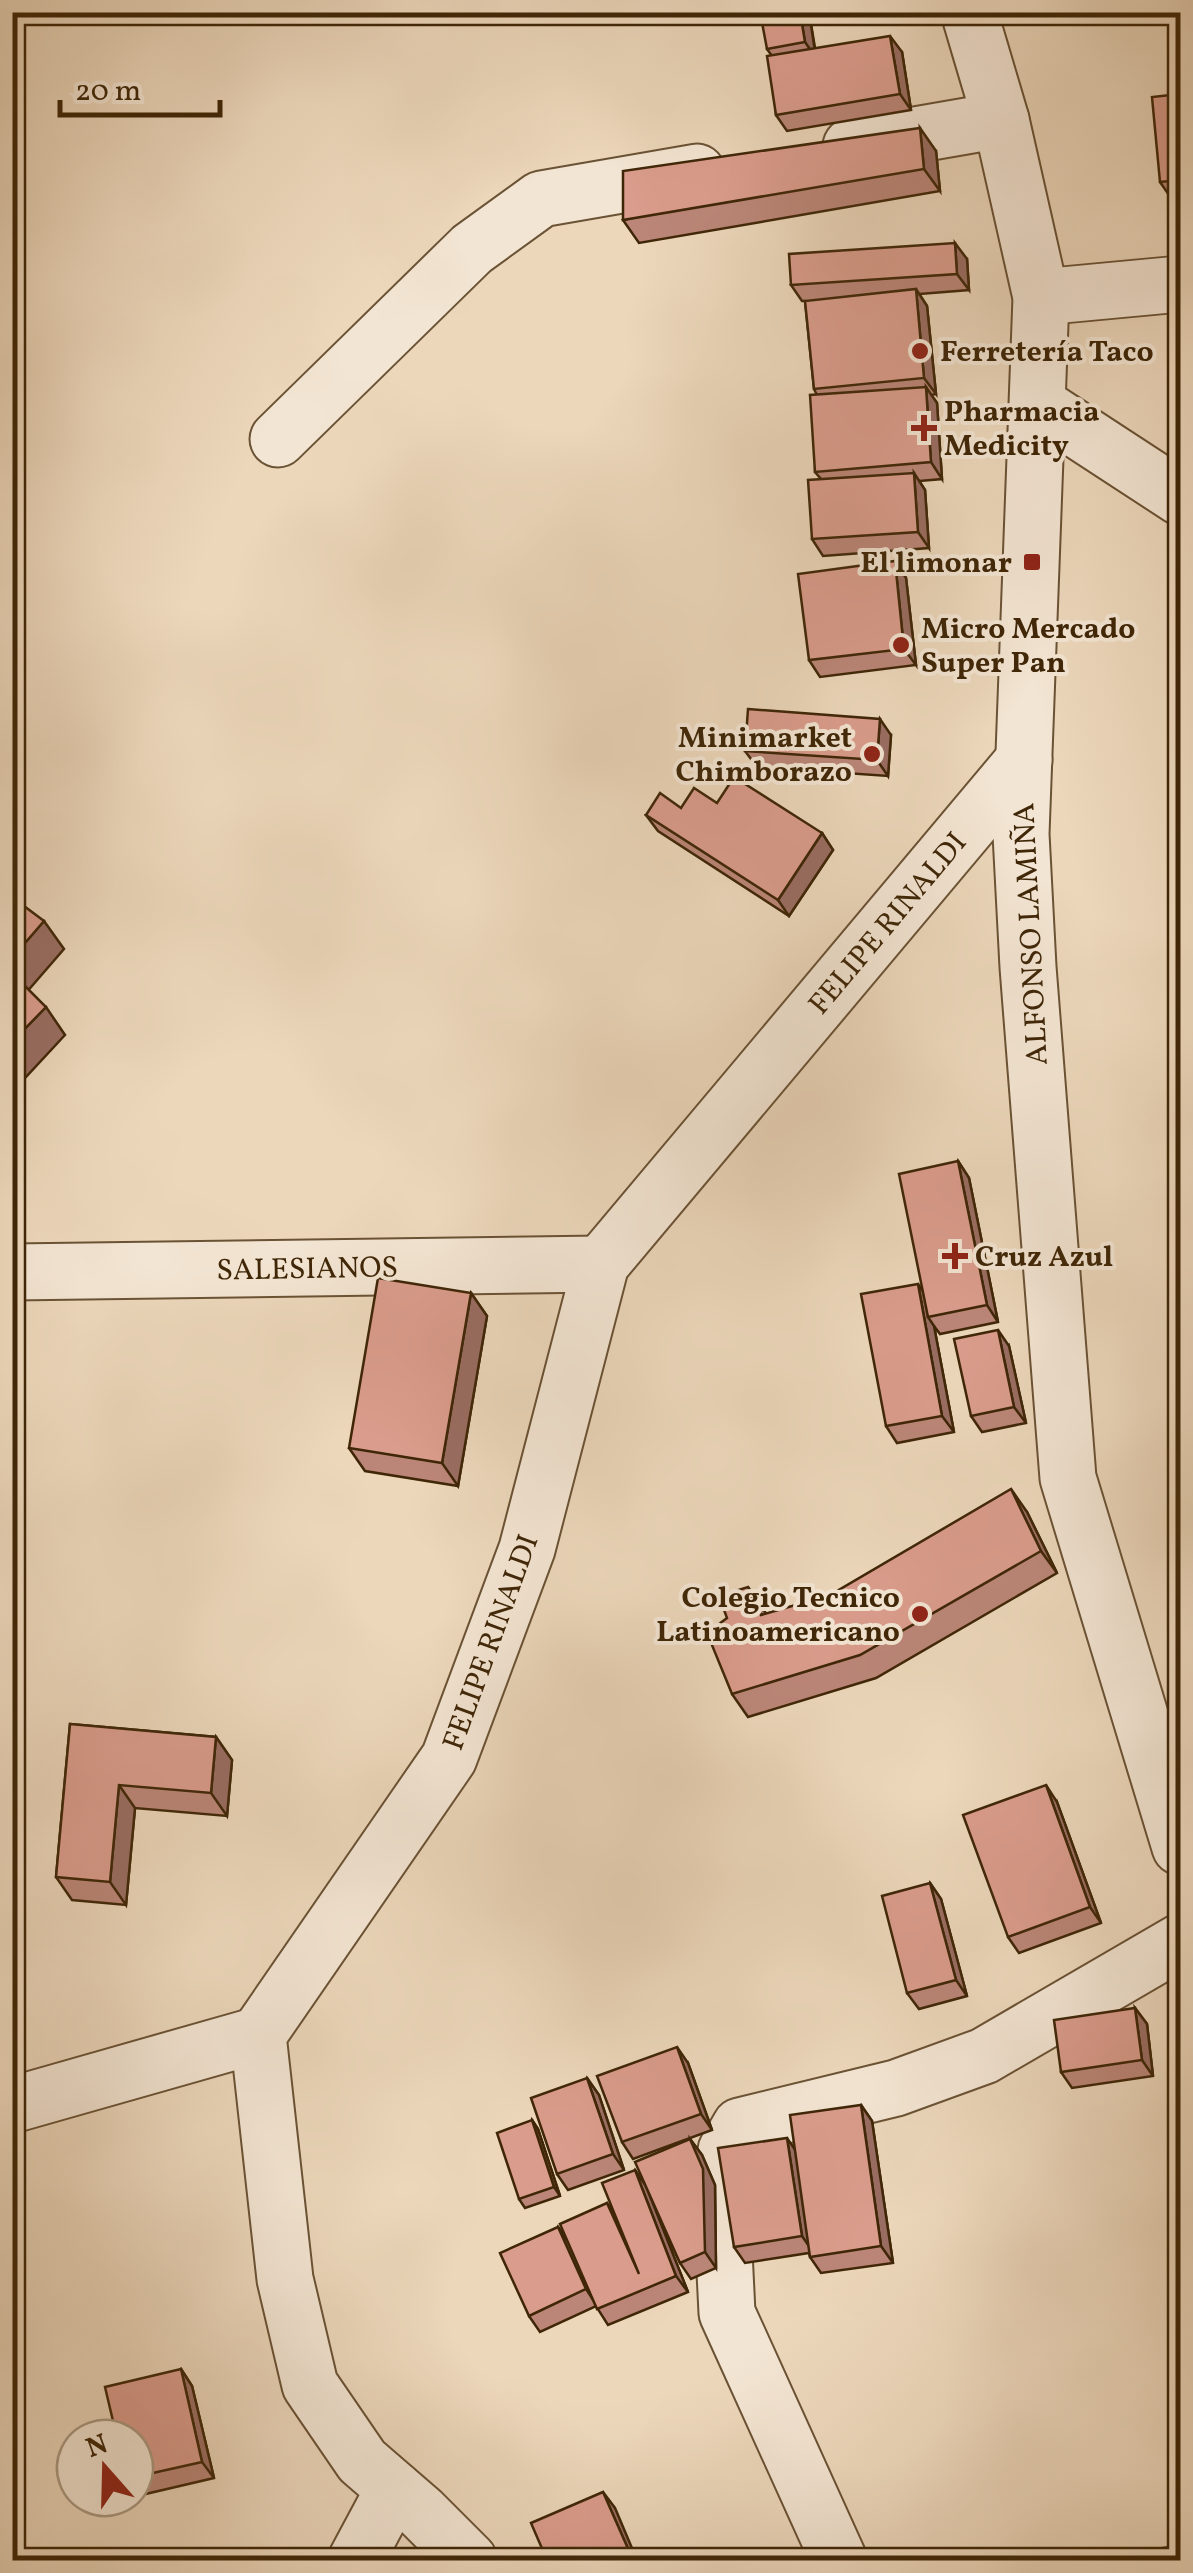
<svg xmlns="http://www.w3.org/2000/svg" width="1193" height="2573" font-family="Vollkorn,serif">
	<style>
		.lines { fill: none; stroke-linecap: round; stroke-linejoin: round }
		.minor-casing { stroke: #6a5234; stroke-width: 59 }
		.minor { stroke: #f3e5d3; stroke-width: 55 }
		.wall { fill: #bb8678; stroke: #3f2607; stroke-width: 2.5 }
		.shaded-wall { fill: #996d62; stroke: #3f2607; stroke-width: 2.5 }
		.building { fill: #da9c8c; stroke: #3f2607; stroke-width: 2.5 }
		.poi-dot { fill: #8f2418; stroke: #f3e5d3; stroke-width: 4 }
		.labels { text-anchor: middle; stroke-width: 8; stroke-linejoin: round; paint-order: stroke }
		.poi-label { font-size: 30px; font-weight: bold; fill: #3f2607; stroke: #f3e5d3; text-anchor: start }
		.street-label { font-size: 30px; fill: #3f2607; stroke: #f3e5d3 }
	</style>
	<rect width="100%" height="100%" fill="#ecd7bb"/>
	<filter id="stains"><feTurbulence type="fractalNoise" baseFrequency=".002" numOctaves="4"/><feColorMatrix values="0 0 0 0 .2 0 0 0 0 .09 0 0 0 0 .02 0 0 0 .5 -.17"/></filter>
	<radialGradient id="worn" r=".72"><stop offset=".6" stop-color="#630" stop-opacity="0"/><stop offset="1" stop-color="#630" stop-opacity=".3"/></radialGradient>
	<g class="lines">
		<defs>
			<g id="minor">
				<polyline points="969,12 1001,120 1041,297 1021,834 1028,967 1068,1478 1180,1847"/>
				<polyline points="851,146 1001,120"/>
				<polyline points="1041,297 1180,284"/>
				<polyline points="1039,405 1180,497"/>
				<polyline points="278,439 472,249 541,199 697,172"/>
				<polyline points="12,1272 601,1264"/>
				<polyline points="12,2105 258,2035"/>
				<polyline points="356,2560 394,2489"/>
				<polyline points="469,2560 421,2512 362,2461 310,2385 285,2279 258,2035 449,1758 527,1549 601,1264 1024,760"/>
				<polyline points="839,2560 727,2313 722,2211 726,2150 740,2126 896,2088 984,2056 1180,1942"/>
			</g>
		</defs>
		<use href="#minor" class="minor-casing"/>
		<use href="#minor" class="minor"/>
	</g>
	<g class="wall">
		<polygon points="809,12 815,48 902,52 911,110 787,131 776,115 772,56 767,49"/>
		<polygon points="1180,94 1180,197 1171,198 1160,182"/>
		<polygon points="936,151 940,191 639,243 623,220"/>
		<polygon points="967,259 969,290 919,294 927,306 936,394 931,395 937,403 942,479 919,481 925,490 929,548 823,556 812,539 821,479 815,472 817,395 814,389 805,301 802,301 791,285"/>
		<polygon points="895,561 906,578 916,665 820,677 809,660"/>
		<polygon points="891,735 888,776 757,767 745,751"/>
		<polygon points="717,803 822,833 833,850 789,916 658,831 646,815 681,808"/>
		<polygon points="958,1161 969,1178 998,1322 940,1334 934,1326 954,1432 897,1443 886,1426"/>
		<polygon points="471,1293 487,1316 458,1486 365,1471 349,1448"/>
		<polygon points="1009,1346 1026,1423 982,1432 971,1416"/>
		<polygon points="1027,1512 1057,1573 876,1678 748,1717 732,1694 764,1610 766,1614 830,1595"/>
		<polygon points="70,1724 216,1737 232,1760 227,1816 135,1808 126,1905 72,1900 56,1877"/>
		<polygon points="1057,1802 1101,1923 1019,1953 1008,1937"/>
		<polygon points="930,1883 941,1899 967,1996 919,2009 907,1993"/>
		<polygon points="1135,2008 1147,2024 1153,2076 1072,2088 1061,2072"/>
		<polygon points="688,2063 712,2130 633,2159 622,2142"/>
		<polygon points="587,2078 599,2095 624,2170 568,2190 557,2174"/>
		<polygon points="861,2105 872,2121 893,2263 821,2273 810,2257 809,2253 745,2263 734,2247 795,2149"/>
		<polygon points="532,2120 538,2129 560,2196 525,2208 519,2199"/>
		<polygon points="690,2139 702,2155 715,2185 716,2268 691,2279 680,2263 650,2197 688,2292 608,2325 596,2306 540,2332 529,2316 558,2227 568,2241 607,2203 614,2212 635,2170 644,2183"/>
		<polygon points="181,2369 192,2386 214,2478 137,2496 135,2492 135,2438"/>
	</g>
	<g class="shaded-wall">
		<polygon points="800,12 809,12 816,58 805,42"/>
		<polygon points="890,36 902,52 911,110 900,94"/>
		<polygon points="920,128 936,151 940,191 924,169"/>
		<polygon points="955,243 967,259 969,290 957,274"/>
		<polygon points="916,289 927,306 936,394 924,378"/>
		<polygon points="926,387 937,403 942,479 931,462"/>
		<polygon points="914,473 925,490 929,548 918,532"/>
		<polygon points="895,561 906,578 916,665 904,649"/>
		<polygon points="880,719 891,735 888,776 877,760"/>
		<polygon points="822,833 833,850 789,916 778,900"/>
		<polygon points="44,921 64,949 25,994 12,976 12,958"/>
		<polygon points="46,1007 65,1035 12,1092 12,1042"/>
		<polygon points="958,1161 969,1178 998,1322 987,1305"/>
		<polygon points="918,1284 929,1300 928,1317 934,1326 954,1432 942,1416"/>
		<polygon points="471,1293 487,1316 458,1486 442,1463"/>
		<polygon points="998,1330 1009,1346 1026,1423 1014,1407"/>
		<polygon points="1011,1489 1027,1512 1057,1573 1041,1551"/>
		<polygon points="748,1587 764,1610 777,1638 761,1615"/>
		<polygon points="216,1737 232,1760 227,1816 211,1793"/>
		<polygon points="119,1785 135,1808 126,1905 110,1882"/>
		<polygon points="1046,1785 1057,1802 1101,1923 1090,1907"/>
		<polygon points="930,1883 941,1899 967,1996 956,1980"/>
		<polygon points="1135,2008 1147,2024 1153,2076 1142,2060"/>
		<polygon points="677,2047 688,2063 712,2130 701,2114"/>
		<polygon points="587,2078 599,2095 624,2170 613,2154"/>
		<polygon points="861,2105 872,2121 893,2263 881,2246"/>
		<polygon points="532,2120 538,2129 560,2196 554,2187"/>
		<polygon points="787,2138 798,2154 813,2252 802,2236"/>
		<polygon points="690,2139 702,2155 715,2185 716,2268 705,2252"/>
		<polygon points="635,2170 646,2186 688,2292 676,2276"/>
		<polygon points="558,2227 569,2243 597,2306 586,2289"/>
		<polygon points="181,2369 192,2386 214,2478 202,2462"/>
		<polygon points="603,2492 615,2508 637,2560 633,2560"/>
	</g>
	<g class="building">
		<polygon points="760,12 800,12 805,42 767,49"/>
		<polygon points="890,36 900,94 776,115 767,56"/>
		<polygon points="1180,94 1180,180 1160,182 1152,97"/>
		<polygon points="920,128 924,169 623,220 623,171"/>
		<polygon points="955,243 957,274 791,285 789,254"/>
		<polygon points="916,289 924,378 814,389 805,301"/>
		<polygon points="926,387 931,462 815,472 810,395"/>
		<polygon points="914,473 918,532 812,539 808,480"/>
		<polygon points="895,561 904,649 809,660 798,574"/>
		<polygon points="748,709 880,719 877,760 745,751"/>
		<polygon points="734,777 822,833 778,900 646,815 660,793 681,808 694,788 717,803"/>
		<polygon points="12,897 44,921 12,958"/>
		<polygon points="12,973 46,1007 12,1042"/>
		<polygon points="958,1161 987,1305 928,1317 899,1174"/>
		<polygon points="378,1278 471,1293 442,1463 349,1448"/>
		<polygon points="918,1284 942,1416 886,1426 861,1294"/>
		<polygon points="998,1330 1014,1407 971,1416 954,1339"/>
		<polygon points="1011,1489 1041,1551 860,1655 732,1694 707,1633 727,1618 719,1596 748,1587 761,1615 830,1595"/>
		<polygon points="70,1724 216,1737 211,1793 119,1785 110,1882 56,1877"/>
		<polygon points="1046,1785 1090,1907 1008,1937 963,1815"/>
		<polygon points="930,1883 956,1980 907,1993 882,1896"/>
		<polygon points="1135,2008 1142,2060 1061,2072 1054,2020"/>
		<polygon points="677,2047 701,2114 622,2142 597,2076"/>
		<polygon points="587,2078 613,2154 557,2174 531,2098"/>
		<polygon points="861,2105 881,2246 810,2257 790,2115"/>
		<polygon points="532,2120 554,2187 519,2199 497,2133"/>
		<polygon points="787,2138 802,2236 734,2247 718,2148"/>
		<polygon points="690,2139 703,2169 705,2252 680,2263 635,2162"/>
		<polygon points="635,2170 676,2276 597,2309 560,2224 607,2203 639,2274 602,2183"/>
		<polygon points="558,2227 586,2289 529,2316 500,2253"/>
		<polygon points="181,2369 202,2462 135,2477 135,2438 117,2438 105,2387"/>
		<polygon points="603,2492 633,2560 547,2560 531,2523"/>
		<polygon points="1180,2546 1180,2560 1138,2560 1137,2551"/>
	</g>
	<g class="poi-dot">
		<circle cx="920" cy="351" r="10"/>
		<path d="M919 413h10v10h10v10h-10v10h-10v-10h-10v-10h10z"/>
		<rect x="1022" y="552" width="20" height="20" rx="5"/>
		<circle cx="901" cy="645" r="10"/>
		<circle cx="872" cy="754" r="10"/>
		<path d="M950 1241h10v10h10v10h-10v10h-10v-10h-10v-10h10z"/>
		<circle cx="920" cy="1614" r="10"/>
	</g>
	<g class="labels">
		<g class="poi-label">
			<text x="940" y="361">Ferretería Taco</text>
			<text x="944" y="421">Pharmacia<tspan x="944" dy="34">Medicity</tspan></text>
			<text x="1012" y="572" text-anchor="end">El limonar</text>
			<text x="921" y="638">Micro Mercado<tspan x="921" dy="34">Super Pan</tspan></text>
			<text x="852" y="747" text-anchor="end">Minimarket<tspan x="852" dy="34">Chimborazo</tspan></text>
			<text x="975" y="1266">Cruz Azul</text>
			<text x="900" y="1607" text-anchor="end">Colegio Tecnico<tspan x="900" dy="34">Latinoamericano</tspan></text>
		</g>
		<g class="street-label">
			<text transform="translate(887 923) rotate(-50)" y="10">FELIPE RINALDI</text>
			<text transform="translate(1030 934) rotate(-93)" y="10">ALFONSO LAMIÑA</text>
			<text transform="translate(307 1268) rotate(-1)" y="10">SALESIANOS</text>
			<text transform="translate(490 1642) rotate(-70)" y="10">FELIPE RINALDI</text>
		</g>
	</g>
	<rect width="1193" height="2573" fill="none" stroke="#ecd7bb" stroke-width="50"/>
	<rect x="15" y="15" width="1163" height="2543" fill="none" stroke="#3f2607" stroke-width="5"/>
	<rect x="25" y="25" width="1143" height="2523" fill="none" stroke="#3f2607" stroke-width="2.5"/>
	<g transform="translate(105 2468) rotate(340)"><circle r="48" fill="#f3e5d3" stroke="#ab9981" stroke-width="2.5"/>
	<path d="M0-8L18 38L0 25L-18 38Z" fill="#8f2418"/>
	<text y="-15" font-size="28" font-weight="bold" text-anchor="middle" fill="#3f2607">N</text>
	</g>
	<path d="M60 100v15h160v-15" fill="none" stroke="#3f2607" stroke-width="5"/>
	<text x="75" y="100" font-size="30" fill="#3f2607" stroke="#f3e5d3" stroke-width="8" paint-order="stroke">20 m</text>
	<rect width="100%" height="100%" filter="url(#stains)"/>
	<rect width="100%" height="100%" fill="url(#worn)"/>
</svg>
